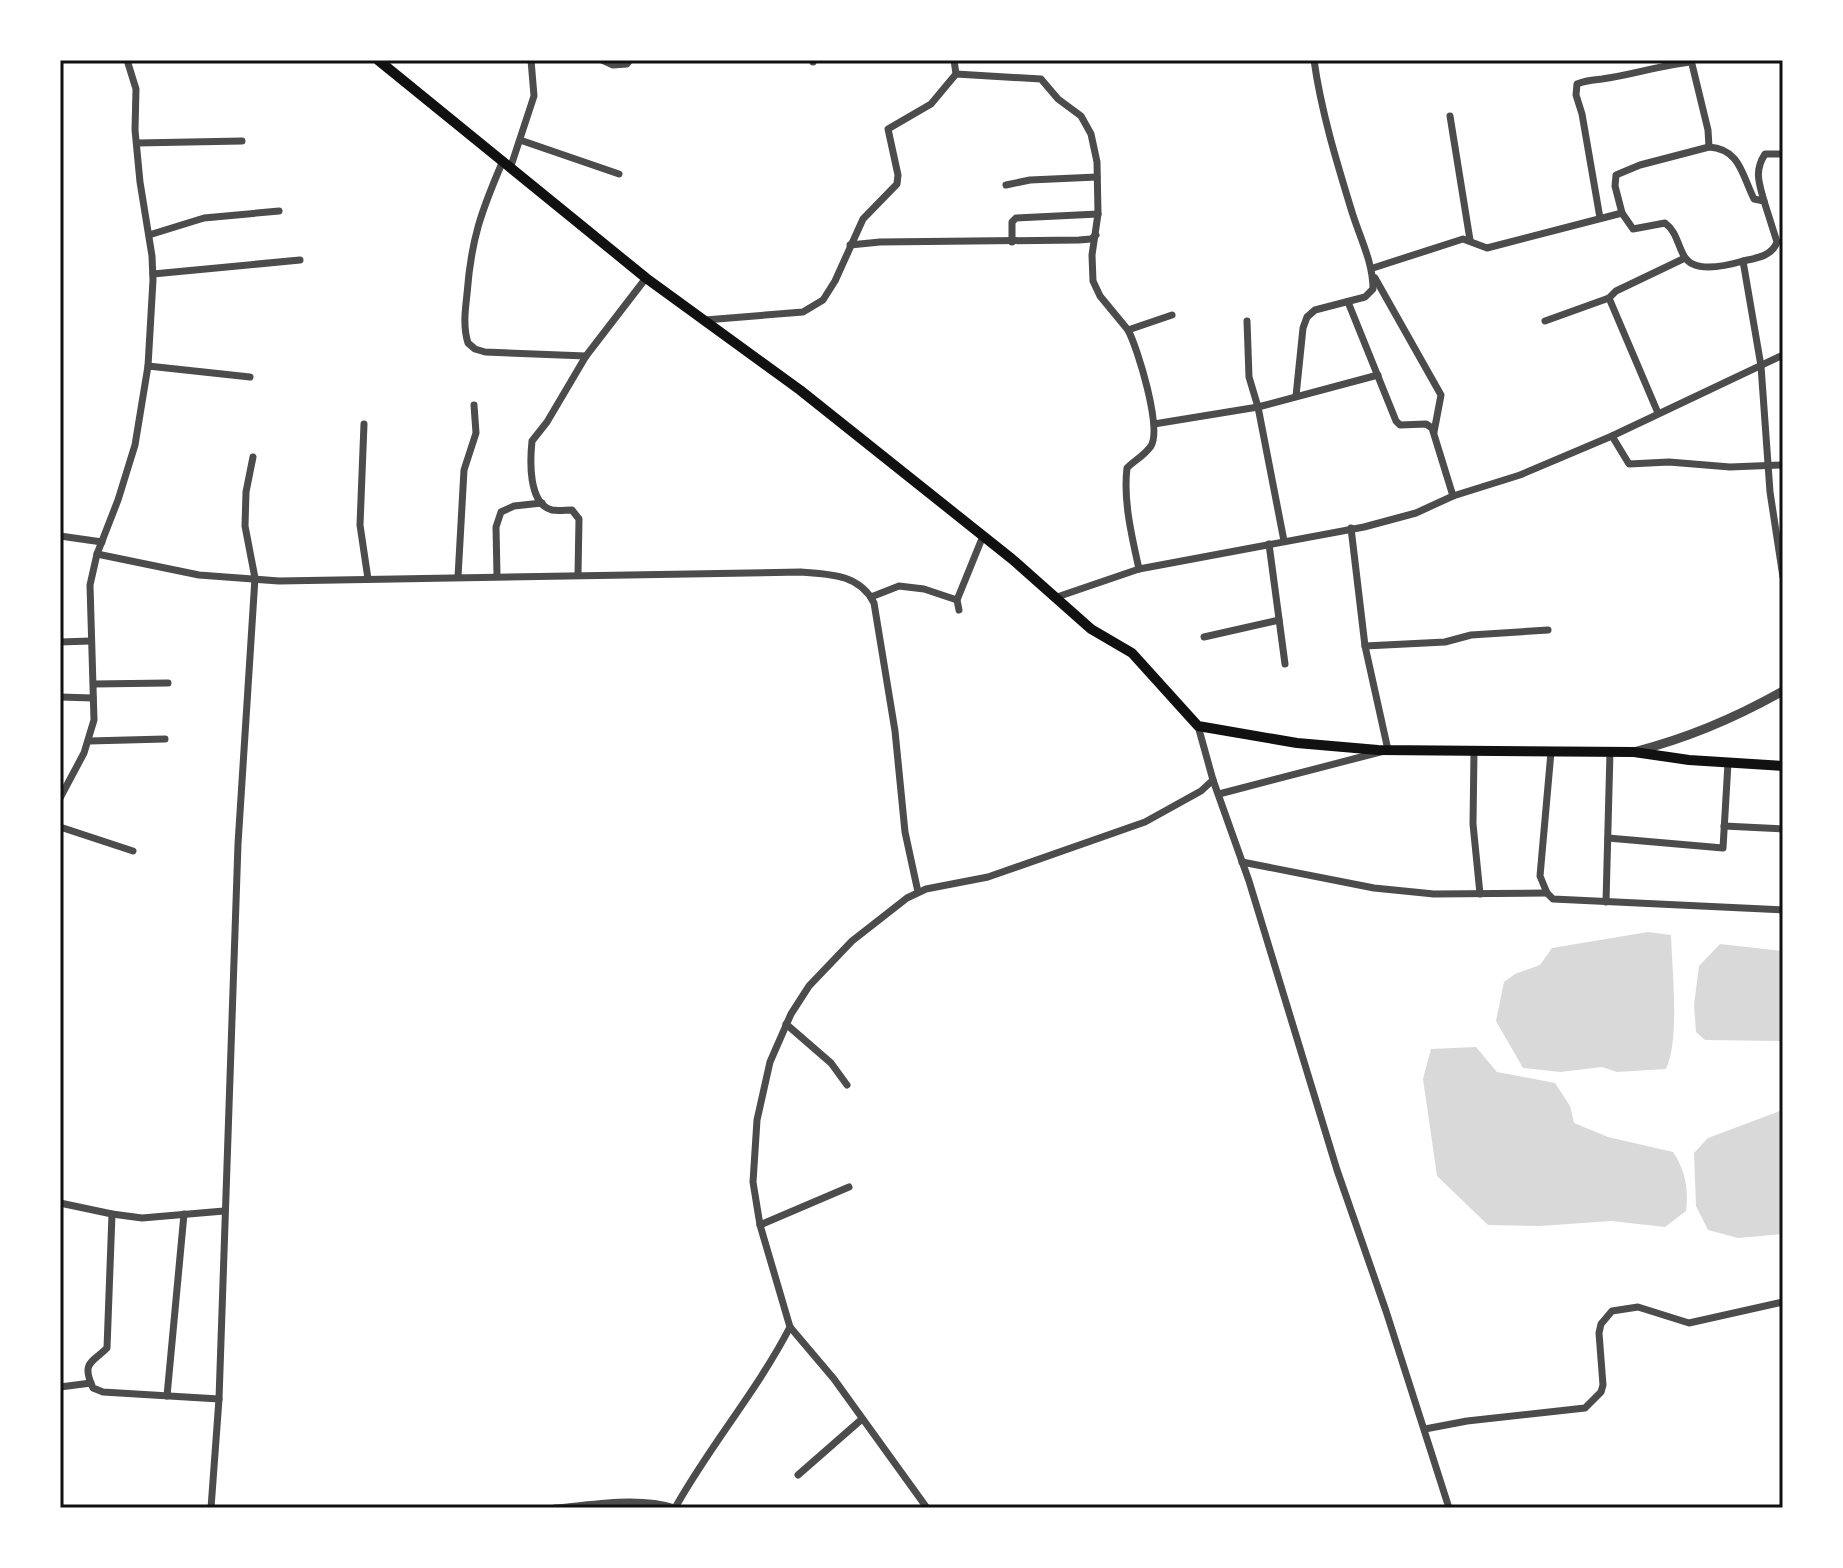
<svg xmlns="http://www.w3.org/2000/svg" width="1843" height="1568" font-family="'PT Sans Narrow',sans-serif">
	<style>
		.water { fill: #d9d9d9 }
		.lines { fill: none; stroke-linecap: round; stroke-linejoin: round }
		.minor { stroke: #4c4c4c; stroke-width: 7 }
		.tertiary { stroke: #4c4c4c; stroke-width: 9 }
		.secondary { stroke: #111; stroke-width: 10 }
		.neatline { fill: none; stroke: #111; stroke-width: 3 }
	</style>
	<rect width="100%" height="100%" fill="#fff"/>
	<g class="water">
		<path d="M1648 932 1671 935C1672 969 1680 1040 1666 1069L1617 1072 1602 1067 1560 1072 1523 1068 1496 1021 1504 982 1515 974 1540 965 1552 948Z"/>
		<polygon points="1720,944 1783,951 1783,1041 1705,1040 1696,1032 1694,1005 1699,966"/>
		<path d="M1476 1047 1497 1072 1555 1083 1570 1106 1574 1123 1608 1137 1673 1152C1685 1170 1689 1189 1686 1211L1665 1227 1611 1221 1540 1226 1488 1225 1437 1176 1423 1079 1431 1049Z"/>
		<polygon points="1783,1110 1783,1234 1738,1238 1708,1230 1696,1206 1694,1153 1708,1138"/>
	</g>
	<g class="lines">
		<g class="minor">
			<polyline points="602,60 613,65 627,64 630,60"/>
			<polyline points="813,60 813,62"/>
			<path d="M1691 60 1708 130 1709 147C1740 149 1742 175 1754 199L1764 201 1777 242C1772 256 1757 258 1743 261"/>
			<polyline points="1783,60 1783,61"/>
			<polyline points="956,74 1041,79 1058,99 1081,116 1091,134 1097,162 1098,214 1092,255 1093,281 1100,296 1128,330"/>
			<polyline points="1450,116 1470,240"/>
			<polyline points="520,140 619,174"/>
			<polyline points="137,143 242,141"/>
			<path d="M502 163C481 212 471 240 467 294 465 311 463 327 468 343L475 349 485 352 586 356"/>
			<polyline points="510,169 534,96 531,60"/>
			<polyline points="1006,185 1030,180 1097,177"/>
			<path d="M1764 201C1759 183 1754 171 1765 154H1783"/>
			<polyline points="1622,213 1615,186 1616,175 1640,165 1709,147"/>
			<path d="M1600 218 1582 114 1576 95 1577 84C1586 80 1592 80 1602 79 1632 75 1661 65 1691 62"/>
			<polyline points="149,235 204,218 279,211"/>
			<polyline points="1012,242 1012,222 1016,218 1098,214"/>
			<polyline points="850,245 880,242 1079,240 1091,239 1096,235"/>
			<path d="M1373 268 1463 239 1487 248 1622 213 1633 229 1665 223C1677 232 1677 244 1684 256 1694 274 1726 266 1743 261L1761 366 1770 492 1783 577"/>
			<polyline points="153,274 300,260"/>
			<polyline points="1375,278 1441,395 1434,432"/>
			<polyline points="1348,302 1396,421 1400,425 1426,424 1432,428 1453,496"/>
			<polyline points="705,320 803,312 823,300 835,281 863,219 897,184 898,175 888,129 931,104 956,74 954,60"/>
			<polyline points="1247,321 1249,377 1258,407 1284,541"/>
			<polyline points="1545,321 1609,298"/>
			<polyline points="148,366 250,377"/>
			<path d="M1296 396 1303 328 1307 317 1315 310 1365 297 1373 289C1373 262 1360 238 1352 212 1337 163 1321 111 1314 60"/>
			<polyline points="1658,413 1609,298 1616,291 1685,258"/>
			<polyline points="364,424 360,525 368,579"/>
			<polyline points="1154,424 1258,407 1378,375"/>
			<polyline points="1612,436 1629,464 1669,462 1730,467 1783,465"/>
			<polyline points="60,536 102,542"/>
			<polyline points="1269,544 1285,664"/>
			<path d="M97 554 199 575 279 581 801 572C829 574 860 574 874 603L895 731 905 832 918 892"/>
			<path d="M1139 569C1132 537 1123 501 1127 468 1134 461 1145 455 1151 446 1162 428 1138 349 1128 330L1172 315"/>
			<path d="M578 574 579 519 572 510C566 510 558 511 552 510 528 504 530 460 532 441L547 422 586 356 646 278"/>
			<polyline points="497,576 496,527 501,512 514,506 542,503"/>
			<polyline points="458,577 464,470 476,433 474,405"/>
			<polyline points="871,597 899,586 924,589 957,600"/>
			<polyline points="1057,597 1139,569 1364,527 1416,513 1453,496 1520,475 1612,436 1783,355"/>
			<polyline points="959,610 957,600 983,536"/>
			<polyline points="1204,637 1279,620"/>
			<polyline points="60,642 90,641"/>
			<polyline points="1365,646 1445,642 1471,635 1548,630"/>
			<polyline points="94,684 168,683"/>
			<polyline points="60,697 93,698"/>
			<polyline points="1198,726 1213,780 1249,881 1337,1170 1386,1311 1449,1508"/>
			<polyline points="89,741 165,739"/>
			<polyline points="1474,752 1473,824 1480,894"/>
			<polyline points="1551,752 1540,876 1547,893 1553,899 1783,910"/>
			<polyline points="1219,794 1388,750 1365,646 1351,528"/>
			<polyline points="60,798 84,753 94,720 90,585 97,554 118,500 135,445 148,366 153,280 152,256 140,182 135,130 136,89 127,60"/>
			<polyline points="1724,826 1783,829"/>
			<polyline points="60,827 133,851"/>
			<polyline points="1608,838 1723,848 1728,763"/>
			<polyline points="1242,862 1374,888 1434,894 1547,893"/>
			<polyline points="1606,902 1610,752"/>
			<polyline points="786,1024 831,1063 847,1085"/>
			<polyline points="60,1203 112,1214 142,1218 224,1211"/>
			<path d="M112 1214 107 1348C92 1363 81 1362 93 1388L103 1392 219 1399"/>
			<polyline points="760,1225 849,1187"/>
			<polyline points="60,1387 91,1383"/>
			<polyline points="167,1396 184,1214"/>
			<polyline points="1425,1429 1467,1421 1585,1408 1601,1392 1603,1385 1599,1333 1601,1324 1612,1311 1638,1307 1689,1323 1783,1302"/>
			<polyline points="798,1475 862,1419"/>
			<polyline points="211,1508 219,1399 238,844 255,578 245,526 246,492 253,457"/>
			<path d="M555 1508C593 1505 638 1496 675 1508"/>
			<path d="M675 1508C710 1445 757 1391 790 1327"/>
			<polyline points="927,1508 834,1379 790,1327 760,1225 753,1182 757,1120 770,1062 791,1014 809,986 852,941 907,898 926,889 988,877 1145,822 1201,791 1213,780"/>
		</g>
		<path class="tertiary" d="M1637 751C1688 738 1737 717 1783 691"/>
		<polyline class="secondary" points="378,60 646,278 800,390 1012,559 1091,629 1132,653 1198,726 1297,743 1378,750 1634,752 1689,760 1783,766"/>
	</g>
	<rect width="1843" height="1568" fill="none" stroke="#ffffff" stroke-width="124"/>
	<rect x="62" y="62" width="1719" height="1444" class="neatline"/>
</svg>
